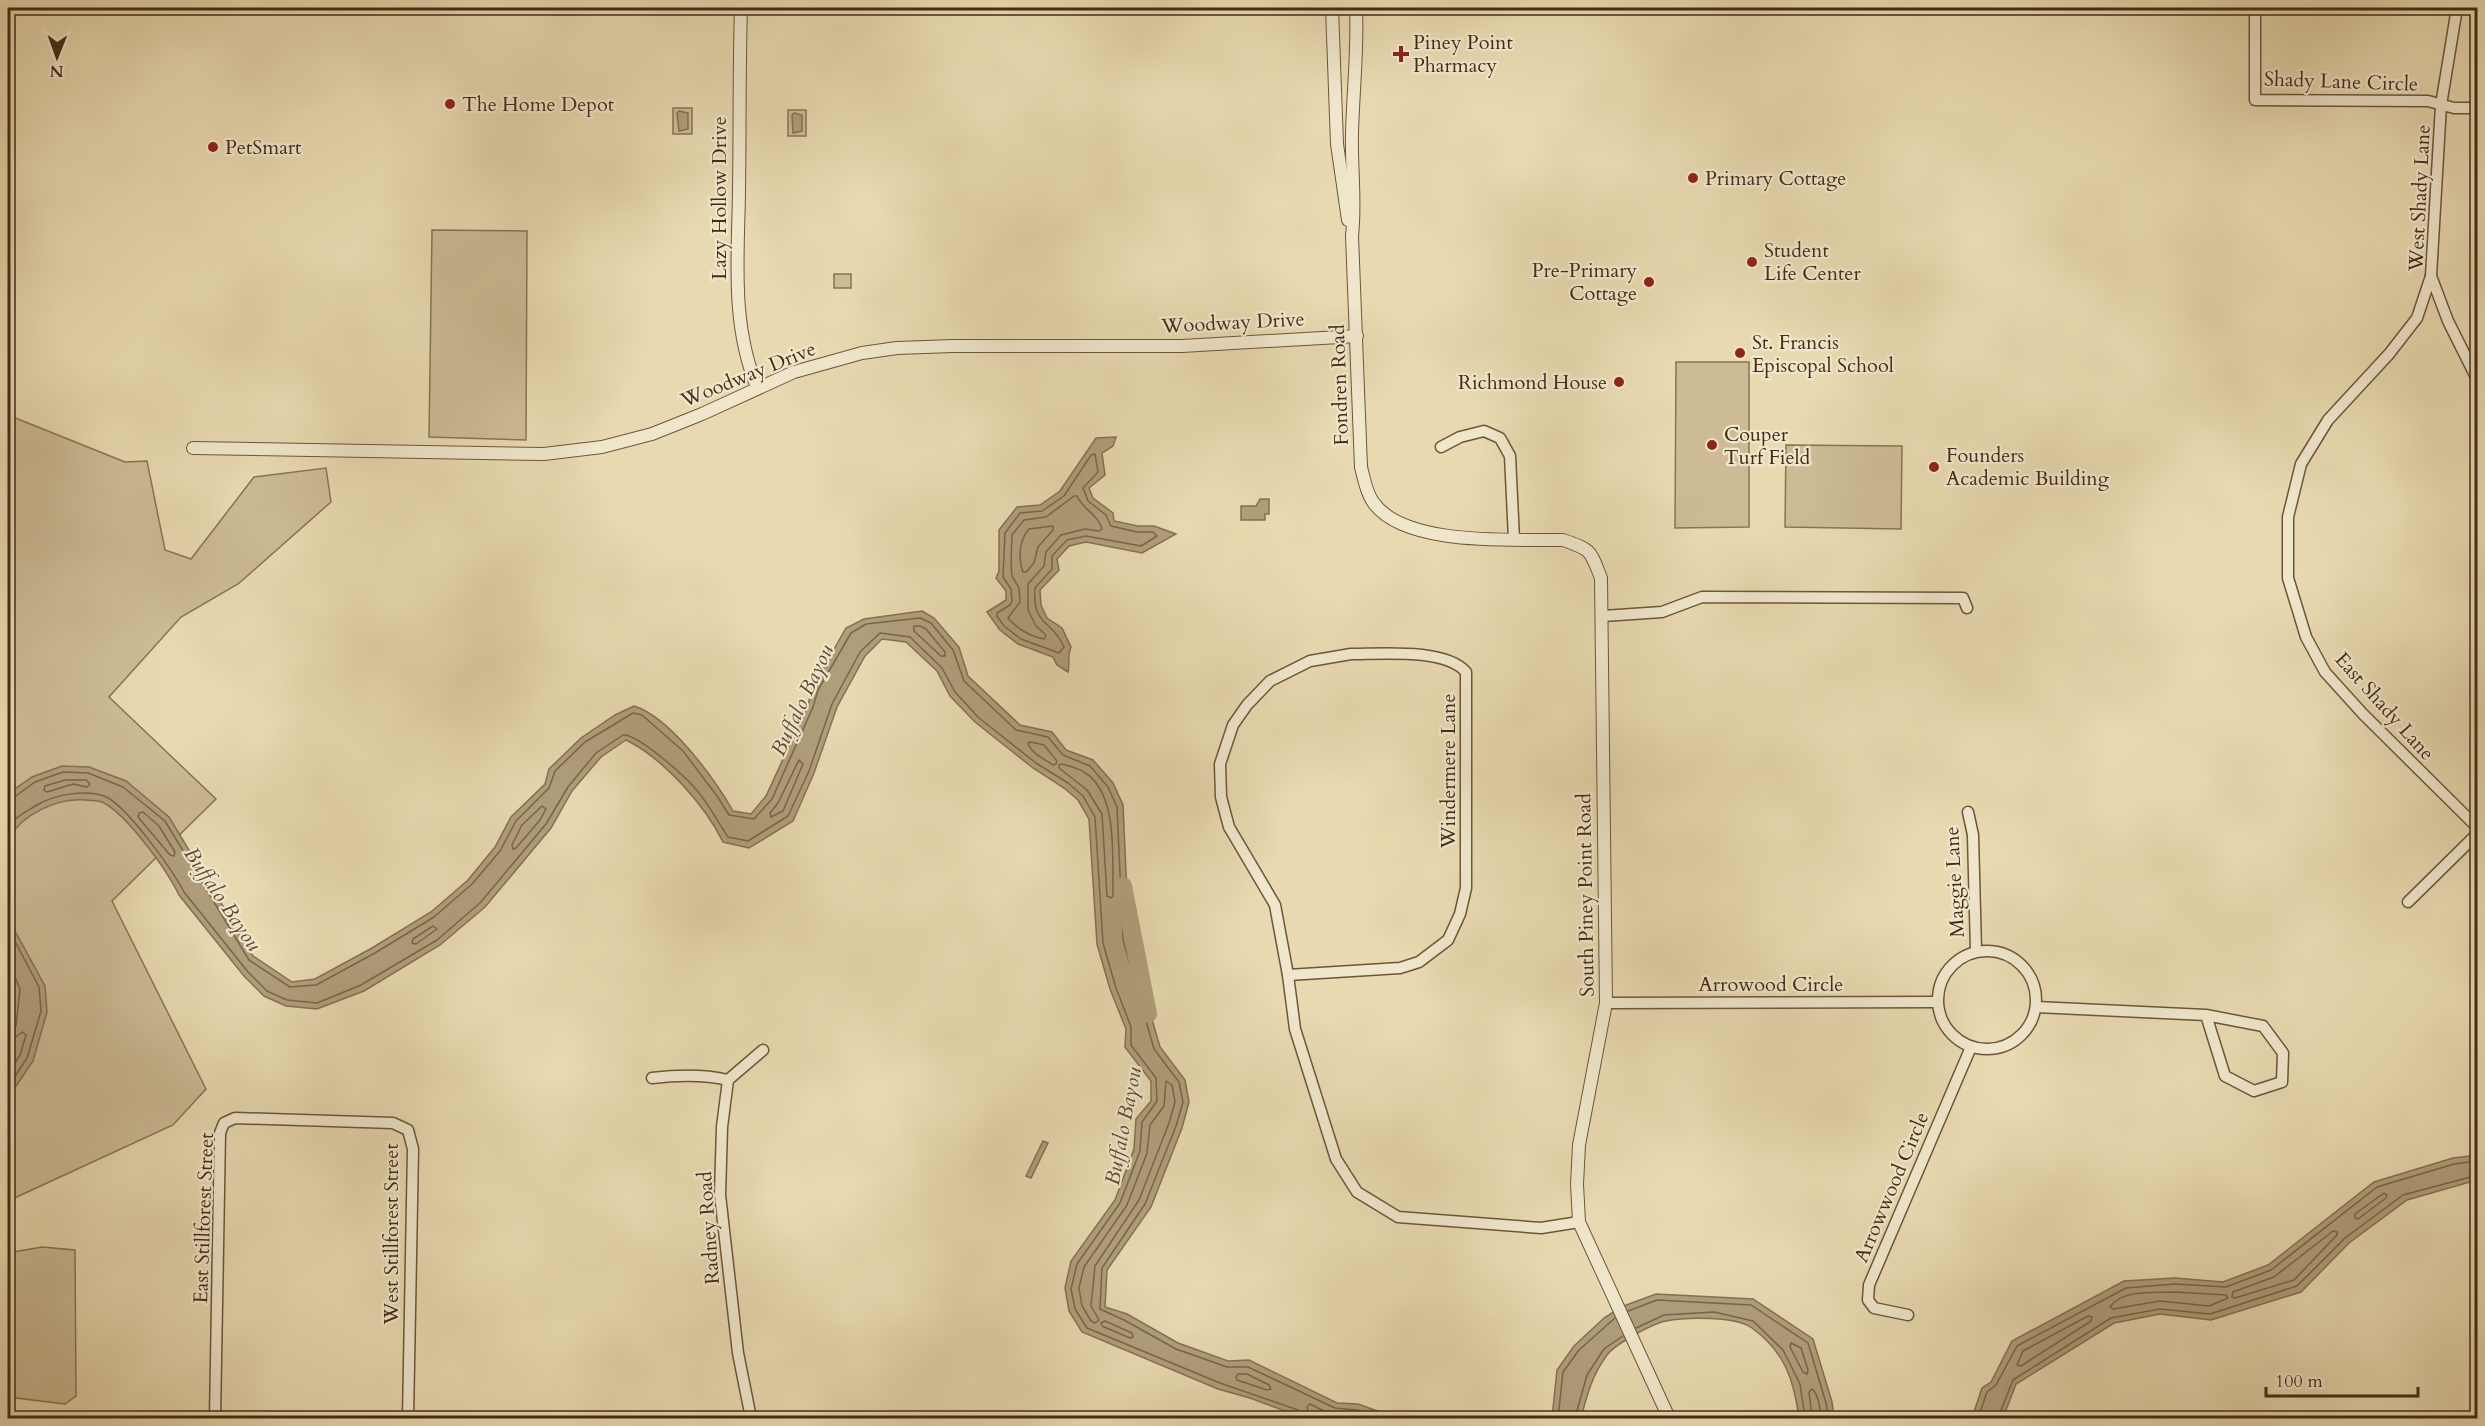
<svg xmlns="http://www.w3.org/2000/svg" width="2485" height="1426" font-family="Cardo,serif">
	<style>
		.green { fill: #ccbb95; stroke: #887354; stroke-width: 1.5 }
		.water { fill: #b09e7b; stroke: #847052; stroke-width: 1.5 }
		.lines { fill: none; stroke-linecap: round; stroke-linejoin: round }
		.shore { stroke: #7a6448; stroke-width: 1.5 }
		.river { stroke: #b09e7b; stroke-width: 18 }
		.minor-casing { stroke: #6c563b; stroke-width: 13 }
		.tertiary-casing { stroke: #6c563b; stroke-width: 14 }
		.minor { stroke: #f0e6cc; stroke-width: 10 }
		.tertiary { stroke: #f0e6cc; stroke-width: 12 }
		.poi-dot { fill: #8f2418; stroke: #f0e6cc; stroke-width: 2 }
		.labels { text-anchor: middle; stroke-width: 4.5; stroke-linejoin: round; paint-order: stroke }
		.poi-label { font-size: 20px; fill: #432b14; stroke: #f0e6cc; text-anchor: start }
		.street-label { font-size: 20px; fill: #432b14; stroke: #f0e6cc }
		.water-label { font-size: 21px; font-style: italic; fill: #5e482e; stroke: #f0e6cc }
	</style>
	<rect width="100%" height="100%" fill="#e8d9b0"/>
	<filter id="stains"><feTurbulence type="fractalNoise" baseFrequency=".00333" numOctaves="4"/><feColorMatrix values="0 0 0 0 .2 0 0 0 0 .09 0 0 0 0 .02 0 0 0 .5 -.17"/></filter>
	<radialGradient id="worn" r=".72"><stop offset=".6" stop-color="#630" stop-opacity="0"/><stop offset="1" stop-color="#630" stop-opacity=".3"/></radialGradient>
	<g class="green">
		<rect x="673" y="108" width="19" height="26"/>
		<rect x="788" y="110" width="18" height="26"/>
		<polygon points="432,230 527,231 526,440 429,437"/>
		<rect x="834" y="274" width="17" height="14"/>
		<polygon points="1676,362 1749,362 1749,527 1675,528"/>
		<polygon points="8,415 125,462 147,461 165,550 191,559 254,477 326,468 331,502 238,584 181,617 109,697 216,799 112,901 206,1089 173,1125 8,1201"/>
		<polygon points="1786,445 1902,446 1901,529 1785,527"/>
		<polygon points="42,1247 75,1250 76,1396 65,1404 8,1397 8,1253"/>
	</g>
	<g class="water">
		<polygon points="679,111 688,113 688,129 679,131 677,113"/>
		<polygon points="794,113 802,115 802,131 793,133 792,115"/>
		<path d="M1116 437 1113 446 1102 453 1105 475 1089 488 1093 498 1113 513 1114 521 1138 526H1154L1176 534 1142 553 1086 542 1069 546 1057 559 1059 570 1040 590 1041 605 1047 618 1062 628 1071 647C1067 656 1070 663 1068 672L1057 665 1053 657 1018 644 1000 630 987 612 1006 600V591L996 578 999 571V530L1017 507 1040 505 1060 491 1096 438Z"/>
		<polygon points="1260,499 1269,499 1269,514 1265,514 1265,520 1241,520 1241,506 1256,506"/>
		<path d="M922 611 934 618 959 647 968 676 1020 725 1052 732 1066 750 1093 760 1113 783 1123 805 1129 939 1160 1047 1185 1080 1189 1102 1182 1128 1151 1207 1107 1270 1105 1307 1127 1314 1178 1343 1228 1361 1249 1360 1337 1403 1358 1404 1397 1418H1303L1250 1398 1218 1389 1082 1332 1069 1311 1065 1288 1071 1261 1115 1200 1134 1149 1136 1119 1151 1101V1081L1125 1047 1126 1029 1110 989 1097 944 1089 819 1078 800 1064 788 1033 768 975 722 950 696 937 671 906 642 882 639 865 656 837 707 814 773 793 821 749 848 723 842C705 805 663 758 626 740L601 757 572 791 551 828 485 907 440 945 364 991 317 1009 286 1006 264 996 244 976 179 895C167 870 128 816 104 803 99 800 91 801 86 800 56 798 23 814 8 839V794L32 777 62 766 89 767 126 781 169 817 253 956 292 982 315 979 372 948 431 912 468 880 495 847 511 817 545 784 549 769 581 738 615 715 634 706C670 717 714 778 733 811L751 814 766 796 808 705 812 688 846 628 864 619Z"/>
		<polygon points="8,910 15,931 45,986 47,1012 33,1061 8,1098 8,1040 14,989 8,976"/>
		<polygon points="1043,1141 1048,1143 1031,1178 1026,1176"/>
		<polygon points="2477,1155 2477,1180 2407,1200 2349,1243 2301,1292 2211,1320 2160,1314 2114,1323 2016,1384 2003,1418 1972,1418 1982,1388 1991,1382 2012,1341 2124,1281 2175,1278 2223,1282 2268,1265 2374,1182 2453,1158"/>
		<path d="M1656 1294 1753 1299 1813 1339 1832 1402 1834 1418H1799C1794 1380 1785 1352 1752 1328 1736 1316 1686 1317 1666 1321 1653 1323 1614 1345 1607 1355 1592 1375 1587 1395 1581 1418H1552L1557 1370 1574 1346 1604 1318 1621 1307Z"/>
	</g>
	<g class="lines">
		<g class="shore">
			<path d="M1095 454 1098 472 1083 488 1088 501 1106 515 1111 526 1137 532H1153L1157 536 1141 546 1086 536 1067 540 1052 556V569L1035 588C1032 627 1052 619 1064 647L1059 653 1021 639 1004 626 997 616V613L1010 605 1012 601 1011 589 1003 577 1005 533 1020 513 1042 511 1064 496 1091 455Z"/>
			<path d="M1074 496H1077C1083 510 1098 514 1102 529L1099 531 1085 529 1061 535 1046 552 1044 566 1028 584V610L1036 626 1046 635 1044 639C1030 636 1017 629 1008 618L1020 602 1019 588 1012 576 1011 563 1012 535 1024 520 1046 517Z"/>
			<path d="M1053 526V530L1038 547 1034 563 1026 572H1023C1018 558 1019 540 1029 529Z"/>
			<polygon points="920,626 926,629 945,652 945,656 941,656 914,631 914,626"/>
			<path d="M1031 742 1044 745 1057 761 1056 764 1053 765C1044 759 1031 753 1028 743Z"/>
			<polygon points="799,760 803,764 783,811 771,817 770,813 778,803"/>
			<path d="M1062 764C1069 766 1078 768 1084 772 1119 793 1112 860 1113 896L1111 898 1107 896 1102 814 1087 790 1059 768V765Z"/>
			<polygon points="65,780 86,780 90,784 87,787 73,784 47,792 44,790 45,786"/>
			<polyline points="8,799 13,798 35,782 63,772 88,773 123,787 165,821 249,960 290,987 316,985 375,953 434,917 472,884 500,851 516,821 549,788 555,771 585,742 633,713 642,715 683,751 717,796 729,815 754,819 772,799 813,707 818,690 851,633 866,624 920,618 931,623 953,650 964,681 1016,730 1048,737 1063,755 1090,766 1108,787 1117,807 1123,940 1154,1049 1179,1082 1183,1102 1176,1126 1145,1204 1102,1268 1100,1309 1124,1320 1176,1349 1227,1367 1248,1367 1335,1408 1357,1410 1380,1418"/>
			<polygon points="542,806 546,809 540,820 516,848 513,849 512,845 522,825"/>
			<polygon points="143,812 159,826 175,852 174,856 170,855 138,817 139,813"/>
			<path d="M8 828C14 817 26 812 37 805 54 795 85 789 104 796 126 804 173 871 184 892L248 972 267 991 287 1000 317 1003 361 985 437 940 480 903 546 824 568 787 596 753 623 735C638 734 683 775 694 787 708 802 717 821 728 837L748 841 788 816 809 771 832 704 860 652 880 633 910 637 942 668 955 692 979 718 1036 763 1068 783 1083 796 1095 817 1103 943 1116 988 1131 1027V1045L1156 1078 1157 1101 1142 1122 1140 1151 1120 1203 1077 1264 1071 1289 1075 1309 1087 1328 1220 1383 1298 1410 1302 1418"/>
			<polygon points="433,926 437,929 416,944 412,943 413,939"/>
			<polyline points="8,928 39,987 41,1011 27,1058 8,1087"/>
			<polyline points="8,975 15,977 20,989 16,1026 13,1030 8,1031"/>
			<polyline points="8,1039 16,1037 22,1032 26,1035 20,1055 8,1074"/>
			<polygon points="1166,1081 1172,1085 1175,1102 1169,1123 1139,1200 1095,1266 1091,1306 1099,1320 1095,1323 1091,1321 1082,1306 1079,1288 1084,1267 1127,1205 1147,1153 1150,1125 1164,1106"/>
			<polygon points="2384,1193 2387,1195 2386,1198 2358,1219 2355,1218 2355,1214"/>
			<polygon points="2333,1231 2337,1232 2337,1235 2294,1280 2235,1298 2232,1297 2233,1292 2274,1277"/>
			<path d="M2175 1292 2226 1295 2228 1298 2209 1306 2160 1301 2113 1309 2110 1307C2122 1289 2155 1293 2175 1292Z"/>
			<polyline points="1628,1311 1657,1300 1751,1305 1808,1343 1826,1403 1828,1418"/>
			<polygon points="2088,1316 2092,1317 2091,1321 2021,1366 2017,1365 2023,1351"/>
			<polygon points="1105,1321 1132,1333 1133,1337 1130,1338 1102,1326 1101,1323"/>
			<polyline points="1636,1328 1664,1315 1714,1312 1753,1321 1783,1350 1800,1384 1805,1418"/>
			<polygon points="1791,1343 1801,1348 1808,1370 1807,1374 1803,1372 1790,1347"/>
			<polygon points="1238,1374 1247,1374 1269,1385 1271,1389 1267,1390 1237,1380 1236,1377"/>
			<polyline points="1310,1418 1307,1407 1310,1404 1334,1416 1359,1418"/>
			<polyline points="1558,1418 1563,1372 1579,1350 1615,1318"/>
			<polyline points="1575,1418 1587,1375 1604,1349 1623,1336"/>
			<path d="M1812 1418 1809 1392 1812 1389C1819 1395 1820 1409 1821 1418"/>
			<polyline points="1978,1418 1987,1392 1996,1385 2017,1346 2126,1288 2175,1284 2226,1287 2271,1270 2377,1187 2454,1164 2478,1161"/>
			<polyline points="1998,1418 2013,1380 2111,1318 2160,1309 2210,1314 2297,1286 2345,1238 2403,1195 2478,1175"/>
		</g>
		<polyline class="river" points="1123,886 1148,1014"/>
		<defs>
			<g id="minor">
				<polyline points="2255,8 2255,100 2428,101 2454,108 2478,108"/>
				<polyline points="2457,8 2441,105 2431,276 2448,321 2478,381"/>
				<polyline points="2431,276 2417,318 2389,354 2328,420 2301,464 2288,517 2288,578 2306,637 2325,672 2363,714 2478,828"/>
				<polyline points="1441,447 1460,437 1484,431 1500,438 1510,456 1514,539"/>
				<polyline points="1603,616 1662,612 1702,597 1963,598 1967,608"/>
				<path d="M1351 654C1381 654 1445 648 1466 672V888L1460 914 1448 940 1419 962 1400 968 1288 975 1275 905 1229 827 1221 797 1220 764 1233 725 1247 705 1270 681 1310 661Z"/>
				<polyline points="1968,812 1973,835 1976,951"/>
				<polyline points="2408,902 2478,833"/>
				<circle cx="1987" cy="1000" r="49"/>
				<polyline points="1288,975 1295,1029 1336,1159 1357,1192 1398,1217 1541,1228 1579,1222"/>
				<polyline points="1606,1003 1937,1002"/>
				<polyline points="2036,1007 2206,1015 2225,1076 2254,1091 2282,1082 2283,1053 2263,1026 2206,1015"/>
				<path d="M652 1078C677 1075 703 1074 728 1080"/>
				<polyline points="1908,1315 1874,1308 1868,1300 1869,1285 1971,1047"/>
				<polyline points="215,1418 220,1133 224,1123 235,1118 393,1123 408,1130 413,1149 408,1418"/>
				<polyline points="751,1418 738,1353 720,1195 722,1127 728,1080 763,1050"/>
			</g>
			<g id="tertiary">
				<path d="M741 8C739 69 740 130 739 192 738 258 731 324 757 387"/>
				<polyline points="1332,8 1337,144 1348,220"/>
				<path d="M1356 8C1358 50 1353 91 1352 133 1351 168 1356 202 1352 236L1361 467C1364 479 1366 492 1373 502 1404 547 1514 539 1563 540 1592 550 1590 550 1601 578L1606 1003 1579 1145 1577 1184 1579 1222 1669 1418"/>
				<polyline points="193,448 544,454 602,447 652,434 702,414 794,372 862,353 897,348 953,346 1182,346 1357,336"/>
			</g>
		</defs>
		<use href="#minor" class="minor-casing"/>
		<use href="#tertiary" class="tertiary-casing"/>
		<use href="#minor" class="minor"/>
		<use href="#tertiary" class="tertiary"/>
	</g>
	<g class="poi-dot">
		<path d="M1398 45h6v6h6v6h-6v6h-6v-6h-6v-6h6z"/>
		<circle cx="450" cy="104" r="6"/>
		<circle cx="213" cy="147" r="6"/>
		<circle cx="1693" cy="178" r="6"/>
		<circle cx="1752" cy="262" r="6"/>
		<circle cx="1649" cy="282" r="6"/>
		<circle cx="1740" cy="353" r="6"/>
		<circle cx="1619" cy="382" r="6"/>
		<circle cx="1712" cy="445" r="6"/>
		<circle cx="1934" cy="467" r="6"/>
	</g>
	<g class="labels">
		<g class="poi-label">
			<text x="1413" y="49">Piney Point<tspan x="1413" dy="23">Pharmacy</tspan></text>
			<text x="462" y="111">The Home Depot</text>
			<text x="225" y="154">PetSmart</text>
			<text x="1705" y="185">Primary Cottage</text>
			<text x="1764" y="257">Student<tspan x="1764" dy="23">Life Center</tspan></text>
			<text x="1637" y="277" text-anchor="end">Pre-Primary<tspan x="1637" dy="23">Cottage</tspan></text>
			<text x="1752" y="349">St. Francis<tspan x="1752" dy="23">Episcopal School</tspan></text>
			<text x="1607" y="389" text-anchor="end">Richmond House</text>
			<text x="1724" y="441">Couper<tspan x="1724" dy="23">Turf Field</tspan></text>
			<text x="1946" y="462">Founders<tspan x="1946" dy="23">Academic Building</tspan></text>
		</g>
		<g class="street-label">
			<text transform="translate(2341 81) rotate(2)" y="7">Shady Lane Circle</text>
			<text transform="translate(719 198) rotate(-90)" y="7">Lazy Hollow Drive</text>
			<text transform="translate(2419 198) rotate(-87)" y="7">West Shady Lane</text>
			<text transform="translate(1233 322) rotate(-3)" y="7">Woodway Drive</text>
			<text transform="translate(748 374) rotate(-22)" y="7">Woodway Drive</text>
			<text transform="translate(1339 385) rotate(-92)" y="7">Fondren Road</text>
			<text transform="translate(2385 706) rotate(48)" y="7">East Shady Lane</text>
			<text transform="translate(1448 771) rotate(-90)" y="7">Windermere Lane</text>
			<text transform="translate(1954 882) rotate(-93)" y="7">Maggie Lane</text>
			<text transform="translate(1585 895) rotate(-91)" y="7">South Piney Point Road</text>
			<text x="1771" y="991">Arrowood Circle</text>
			<text transform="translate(1891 1187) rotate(-67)" y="7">Arrowwood Circle</text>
			<text transform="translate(203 1218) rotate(-88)" y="7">East Stillforest Street</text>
			<text transform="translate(708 1228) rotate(-94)" y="7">Radney Road</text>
			<text transform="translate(391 1234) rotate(-90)" y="7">West Stillforest Street</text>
		</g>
		<g class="water-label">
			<text transform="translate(802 700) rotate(-65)" y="7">Buffalo Bayou</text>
			<text transform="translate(223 899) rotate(56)" y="7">Buffalo Bayou</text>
			<text transform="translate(1123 1126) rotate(-79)" y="7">Buffalo Bayou</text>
		</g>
	</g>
	<rect width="2485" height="1426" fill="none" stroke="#e8d9b0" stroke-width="30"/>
	<rect x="9" y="9" width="2467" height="1408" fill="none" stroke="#432b14" stroke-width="3"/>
	<rect x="15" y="15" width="2455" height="1396" fill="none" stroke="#432b14" stroke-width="1.5"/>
	<g transform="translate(57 57) rotate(181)" stroke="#f0e6cc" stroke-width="4.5" paint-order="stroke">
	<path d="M0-4.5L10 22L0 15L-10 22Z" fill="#432b14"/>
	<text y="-9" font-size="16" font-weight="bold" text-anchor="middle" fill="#432b14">N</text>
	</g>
	<path d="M2266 1387v9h152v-9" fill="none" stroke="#432b14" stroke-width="3"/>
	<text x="2275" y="1387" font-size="18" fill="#432b14" stroke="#f0e6cc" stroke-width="4.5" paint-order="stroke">100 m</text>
	<rect width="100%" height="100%" filter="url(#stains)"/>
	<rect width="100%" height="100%" fill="url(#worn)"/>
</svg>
